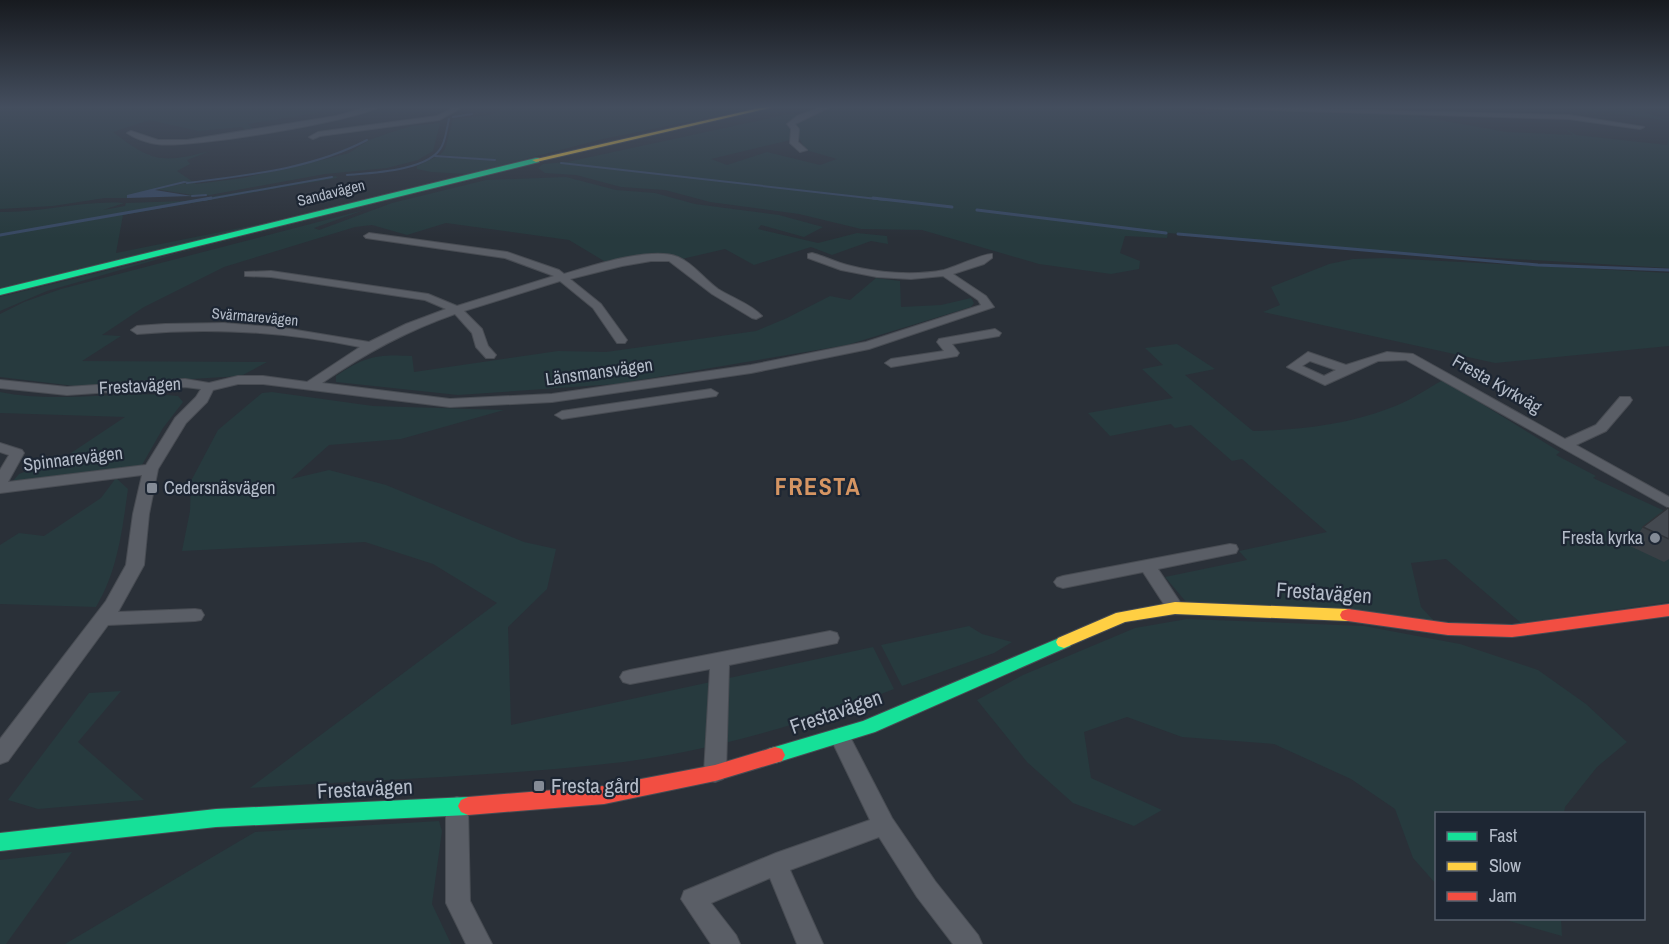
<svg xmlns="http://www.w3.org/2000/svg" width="1669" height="944" font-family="'Archivo Narrow',sans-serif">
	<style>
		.green { fill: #273a3e; fill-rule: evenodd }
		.water { fill: #384963 }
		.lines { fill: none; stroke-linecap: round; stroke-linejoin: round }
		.stream-far1 { stroke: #384963; stroke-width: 2 }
		.stream { stroke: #384963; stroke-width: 3 }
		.street-casing { stroke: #484c53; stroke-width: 2 }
		.fast-casing { stroke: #484c53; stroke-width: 2 }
		.slow-casing { stroke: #484c53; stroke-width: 2 }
		.jam-casing { stroke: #484c53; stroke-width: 2 }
		.street { fill: #5a5e66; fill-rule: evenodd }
		.fast { fill: #16e098; fill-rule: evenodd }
		.slow { fill: #ffcf43; fill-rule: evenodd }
		.jam { fill: #f24e42; fill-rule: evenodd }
		.wall { fill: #3a3f45 }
		.building { fill: #444950; stroke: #303338; stroke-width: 1.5 }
		.poi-dot { fill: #848b96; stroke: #1d2633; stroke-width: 2 }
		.labels { text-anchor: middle; stroke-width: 4.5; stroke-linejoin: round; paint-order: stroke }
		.far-street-label { font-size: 15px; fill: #b4bcc9; stroke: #1d2633 }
		.street-label { font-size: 18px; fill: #b4bcc9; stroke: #1d2633 }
		.poi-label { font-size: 18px; fill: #b4bcc9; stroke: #1d2633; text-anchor: start }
		.near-street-label { font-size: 21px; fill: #b4bcc9; stroke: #1d2633 }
		.near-poi-label { font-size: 21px; fill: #b4bcc9; stroke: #1d2633; text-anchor: start }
		.district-label { font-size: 24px; font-weight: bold; letter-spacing: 1.5px; fill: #d59563; stroke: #1d2633 }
	</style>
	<rect width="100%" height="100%" fill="#2a3038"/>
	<g class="green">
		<path d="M0 106 326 107 316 113 248 124 255 131 249 132 242 127 198 131 150 120 113 132C153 163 163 163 210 151L187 160 190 164 177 171 196 184 243 178 330 158 349 153 369 140 389 133 412 126 440 123 433 151 418 160 387 168 325 174 210 195 187 197 192 195 155 189 187 183 184 181 127 198H134H105L53 206 0 209Z"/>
		<polygon points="497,106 767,106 603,139 467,174 431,172 417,169 417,166 436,157 497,160 440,155 445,149 453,119 490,115 504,108"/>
		<path d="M834 106H1178L1177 108C1193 118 1216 114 1232 109L1412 112 1417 116 1507 132 1573 135 1564 128 1576 135 1667 145 1669 136V268L1376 251 1168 233 1167 238 1125 236 1120 253 1140 261 1139 269 1111 274 1039 264 922 230 861 229 799 214 710 202 665 190 621 187 576 175 545 173 538 168 543 164 567 162 789 114 800 115ZM799 138 806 150 837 159 820 165 767 152 727 165 711 159Z"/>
		<polygon points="1528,106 1628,106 1669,121 1573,107"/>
		<path d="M336 176 337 178 123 215 116 253 290 218 0 288V212C42 213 83 200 124 203L103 210 125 206 126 203 185 201Z"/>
		<polygon points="484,177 180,253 47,291 0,311 0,297"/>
		<polygon points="566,177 616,190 655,193 695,204 779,215 823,227 804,237 761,225 758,229 818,243 857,233 887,236 888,244 871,241 832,255 811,247 754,265 725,249 682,259 672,255 654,255 609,264 569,240 446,223 407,235 372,225 355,227 224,267 144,307 102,335 121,336 82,361 267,362 241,376 75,386 0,377 0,314 24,302 61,289 364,210 314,228 319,230 392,203 486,180"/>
		<polygon points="1386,258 1669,273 1669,346 1495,363 1263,312 1280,305 1271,287 1329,264 1353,259"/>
		<path d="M876 278 900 281 901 307 941 305 971 298 974 303 971 307 847 345 616 384 458 395 336 382V376C365 356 377 354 412 356L414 372 558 351 606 352 756 331 787 318 830 296 850 300Z"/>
		<path d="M1177 344 1215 369 1185 375 1253 431C1299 430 1346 425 1390 408 1408 402 1425 390 1443 380L1560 452 1556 455 1596 476 1593 478 1669 513V602L1521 623 1446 559 1411 563 1421 607 1437 624 1187 603 1165 577 1247 560 1239 551 1327 532 1242 459 1232 461 1191 425 1175 428 1171 424 1110 436 1088 413 1173 398 1142 369 1163 365 1145 348Z"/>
		<path d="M0 392C58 404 119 390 178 396L183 402 163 428 142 465 12 482 19 474 68 455 125 417 0 413Z"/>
		<path d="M272 392 373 406 504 410 401 439 329 445 291 479 329 470 386 485 524 542 556 549 547 589 508 627 511 725 873 647 894 689C799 726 698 755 596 765 482 777 365 780 250 788L497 603 433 564 365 542 182 551 190 511 191 481 218 430 262 393Z"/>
		<path d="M116 478 128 489C122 531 118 570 96 607L0 604V545L19 533 44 536 101 498Z"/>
		<polygon points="1187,619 1364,626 1460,644 1538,670 1586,704 1627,742 1597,767 1565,807 1564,813 1436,814 1436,884 1413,858 1395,809 1351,779 1274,744 1182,737 1127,717 1084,732 1091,778 1162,810 1134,826 1073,803 1027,762 977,700 1023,675 1135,628"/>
		<polygon points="969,626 982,634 1012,642 994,653 902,686 881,645"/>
		<polygon points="121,691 78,742 144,800 38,809 8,800 89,693"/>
		<polygon points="439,821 442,831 432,904 451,944 65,944 255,832"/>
		<polygon points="72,852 6,944 0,944 0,860"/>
		<polygon points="1502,919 1561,919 1562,936"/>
	</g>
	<polygon class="water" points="184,181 189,182 155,190 192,196 127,198 127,195"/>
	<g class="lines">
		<g class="stream-far1">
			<polyline points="453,117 472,114"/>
			<polyline points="435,156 495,160"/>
			<polyline points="561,163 886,200"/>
			<path d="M347 175C371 173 430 171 442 146 446 138 447 127 449 119"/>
			<path d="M187 183C248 175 312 169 367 140"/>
			<polyline points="192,196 206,195"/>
			<polyline points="203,200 332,177"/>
		</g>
		<g class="stream">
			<polyline points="873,198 952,207"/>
			<polyline points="977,210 1166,233"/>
			<polyline points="1178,234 1538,265 1669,270"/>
			<polyline points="0,235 211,198"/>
		</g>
		<defs>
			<g id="street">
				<path d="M371 106H381C357 121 187 149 157 144 148 143 134 138 127 133L131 131 158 140H187L336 116Z"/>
				<polygon points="448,106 455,106 459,109 439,120 320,136 313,139 309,137 318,132 437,116 451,109"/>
				<polygon points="824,106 832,106 795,124 799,129 798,142 807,150 800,152 790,143 791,129 787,124 797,116"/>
				<polygon points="1203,106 1569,115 1644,127 1640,129 1569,119 1206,108"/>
				<path d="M369 233 507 252 559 270 564 274C591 266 652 246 678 257 694 264 704 279 718 289 732 298 751 304 762 316L756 319 752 318 712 294 669 261H651L622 266 570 279 601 304 627 340 625 343H617L593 308 560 281 464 311 482 329 488 346 496 355 494 358H486L476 347 472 333 455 314C406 331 364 354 322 383L450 399 552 394 751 365 866 342 981 305 978 300 943 276 911 279 877 277 841 270 808 258V254L812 253C824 256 835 262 847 265 877 273 914 276 944 270 955 267 985 253 992 254V258L984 264 953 274 986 296 994 307 869 349 751 373 552 402 450 407 263 384H238L213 390 207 402 186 423 158 469 149 514 144 565 118 612 195 609 201 610 204 615 201 620 195 621 108 625 8 761 0 764V739L106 601 126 565 133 514 142 475 0 493V470L9 455 0 452V443L22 450 24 453 8 482 146 465 175 418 196 397 201 389 185 387 67 395 0 388V380L67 387 185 379 209 383 238 376H263L307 382 360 347C286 332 212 327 137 334L131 330 137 326 165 324 224 323 284 328 369 342 406 324 446 309 425 300 271 277 245 276V272L271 271 428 294 457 306 554 276 505 258 366 238 364 236Z"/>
				<polygon points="995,329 1001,333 999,336 952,344 959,353 957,356 891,367 885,363 891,359 944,351 937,342 939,339"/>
				<path d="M1308 352 1346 365 1387 352 1413 354 1565 439 1596 425 1620 397H1630L1632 400 1630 403 1606 431 1576 445 1669 497V508L1406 360 1378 361 1325 385 1287 367ZM1310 361 1336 370 1324 376 1302 366Z"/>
				<polygon points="711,389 718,393 716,396 562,419 555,415 562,411"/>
				<polygon points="1230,544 1236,545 1238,549 1236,553 1158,569 1184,608 1181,612 1169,612 1143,572 1063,588 1057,586 1054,582 1057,578 1063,576"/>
				<polygon points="830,631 837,633 839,638 837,643 729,665 726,773 723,779 715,782 707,779 704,773 710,669 630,684 623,682 620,677 623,672 630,670"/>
				<polygon points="840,728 847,731 892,818 935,881 978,935 982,944 953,944 917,897 879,837 790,870 823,944 797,944 770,878 711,903 736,935 740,944 711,944 681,899 684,891 776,853 870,820 830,737 833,731"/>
				<polygon points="457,797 465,800 468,807 470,901 492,944 466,944 446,903 446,807 449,800"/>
			</g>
			<g id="fast">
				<polygon points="536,158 539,158 539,162 0,295 0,289"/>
				<polygon points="1064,636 1070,638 1072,642 1070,646 875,732 775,763 768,761 765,755 768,749 863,721"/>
				<polygon points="468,797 475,800 478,806 475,812 468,815 216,827 0,851 0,833 216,809"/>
			</g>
			<g id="slow">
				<polygon points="768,106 778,106 536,162 532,160"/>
				<polygon points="1175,602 1348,609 1354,611 1356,615 1354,619 1348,621 1175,614 1125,622 1064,648 1058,646 1056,642 1058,638 1116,613"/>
			</g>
			<g id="jam">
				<polygon points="1669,604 1669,616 1512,637 1448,635 1348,621 1342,619 1340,615 1342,611 1348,609 1448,623 1512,625"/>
				<polygon points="775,747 782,749 785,755 782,761 715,781 604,804 468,815 461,812 458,806 461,800 468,797 604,786 715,765"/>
			</g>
		</defs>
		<use href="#street" class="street-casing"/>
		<use href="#fast" class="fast-casing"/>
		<use href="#slow" class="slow-casing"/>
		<use href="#jam" class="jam-casing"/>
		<use href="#street" class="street"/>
		<use href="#fast" class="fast"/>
		<use href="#slow" class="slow"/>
		<use href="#jam" class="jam"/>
	</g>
	<polygon class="wall" points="1669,509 1669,559 1664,562 1630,546 1643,527"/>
	<polygon class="building" points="1668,508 1669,509 1669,539 1643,527"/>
	<linearGradient id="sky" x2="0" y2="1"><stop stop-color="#171a1f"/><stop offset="0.45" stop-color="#444e5e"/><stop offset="1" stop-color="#444e5e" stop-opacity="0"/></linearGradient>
	<rect width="1669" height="238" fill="url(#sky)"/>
	<g class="poi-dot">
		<rect x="146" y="482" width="12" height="12" rx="3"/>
		<circle cx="1655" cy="538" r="6"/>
		<rect x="533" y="780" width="12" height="12" rx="3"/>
	</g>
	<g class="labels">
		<g class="far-street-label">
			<text transform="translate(331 193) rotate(-14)" y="5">Sandavägen</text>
			<text transform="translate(255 317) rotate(5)" y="5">Svärmarevägen</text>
		</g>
		<g class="street-label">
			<text transform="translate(599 372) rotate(-8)" y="6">Länsmansvägen</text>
			<text transform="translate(1497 384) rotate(30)" y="6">Fresta Kyrkväg</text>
			<text transform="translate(140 386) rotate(-3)" y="6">Frestavägen</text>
			<text transform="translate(73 459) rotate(-7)" y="6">Spinnarevägen</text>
		</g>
		<g class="poi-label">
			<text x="164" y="494">Cedersnäsvägen</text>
			<text x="1643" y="544" text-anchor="end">Fresta kyrka</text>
		</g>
		<g class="near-street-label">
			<text transform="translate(1324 593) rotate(4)" y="7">Frestavägen</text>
			<text transform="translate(836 712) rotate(-19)" y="7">Frestavägen</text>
			<text transform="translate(365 789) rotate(-3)" y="7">Frestavägen</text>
		</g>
		<g class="near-poi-label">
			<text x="551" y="793">Fresta gård</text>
		</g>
		<g class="district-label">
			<text x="818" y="495">FRESTA</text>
		</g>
	</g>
	<rect x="1435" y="812" width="210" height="108" fill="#1d2633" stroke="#59626f" stroke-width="1.5"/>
	<rect x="1447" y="832" width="30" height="9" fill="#16e098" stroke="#59626f" stroke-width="1.5"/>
	<text x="1489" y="842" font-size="18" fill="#b4bcc9">Fast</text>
	<rect x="1447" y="862" width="30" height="9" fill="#ffcf43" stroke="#59626f" stroke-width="1.5"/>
	<text x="1489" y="872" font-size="18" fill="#b4bcc9">Slow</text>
	<rect x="1447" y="892" width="30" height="9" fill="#f24e42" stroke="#59626f" stroke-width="1.5"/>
	<text x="1489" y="902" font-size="18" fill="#b4bcc9">Jam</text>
</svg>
